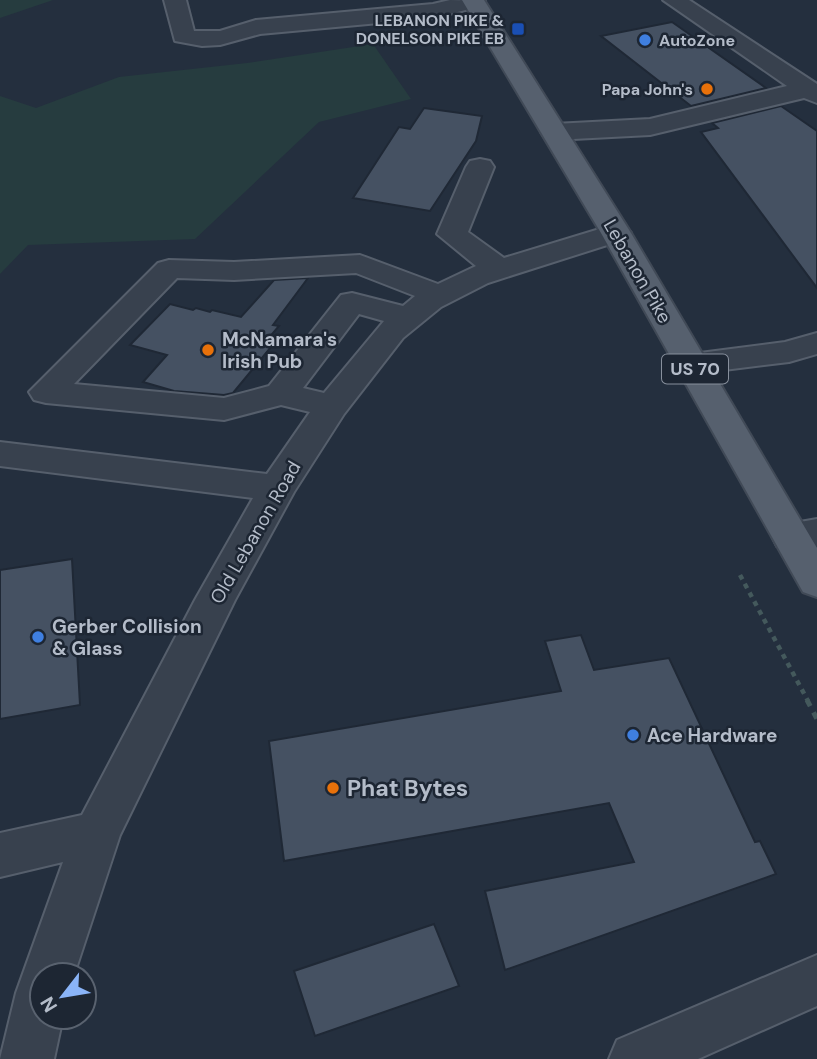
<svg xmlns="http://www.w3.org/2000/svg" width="817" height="1059" font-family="'DM Sans',sans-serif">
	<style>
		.green { fill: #263c3f }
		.building { fill: #455162; stroke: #1f2835; stroke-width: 2 }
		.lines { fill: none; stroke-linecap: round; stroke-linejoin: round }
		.minor-casing { stroke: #565f6c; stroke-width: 4 }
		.major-casing { stroke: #414a57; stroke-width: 4 }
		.path-far1 { stroke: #44595c; stroke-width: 4.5; stroke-dasharray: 5 5; stroke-linecap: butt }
		.path { stroke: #44595c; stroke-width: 5; stroke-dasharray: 7 7; stroke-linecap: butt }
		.minor { fill: #38414e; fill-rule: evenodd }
		.major { fill: #56606e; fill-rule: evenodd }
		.transit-dot { fill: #1a4fb4; stroke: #1d2633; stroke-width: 2.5 }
		.shop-dot { fill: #3f7fe0; stroke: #1d2633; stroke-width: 2.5 }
		.food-dot { fill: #e8710a; stroke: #1d2633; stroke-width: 2.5 }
		.labels { text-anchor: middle; stroke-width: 5; stroke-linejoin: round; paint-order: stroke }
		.far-poi-label { font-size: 16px; font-weight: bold; fill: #b4bcc9; stroke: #1d2633; text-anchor: end }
		.shield { fill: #1d2633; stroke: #878f9c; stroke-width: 2 }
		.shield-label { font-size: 18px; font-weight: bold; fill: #b4bcc9 }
		.street-label { font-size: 19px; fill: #b4bcc9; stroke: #1d2633 }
		.poi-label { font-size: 19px; font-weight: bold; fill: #b4bcc9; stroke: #1d2633; text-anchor: start }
		.near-poi-label { font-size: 23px; font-weight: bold; fill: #b4bcc9; stroke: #1d2633; text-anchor: start }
	</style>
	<rect width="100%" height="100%" fill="#242f3e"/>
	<g class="green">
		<polygon points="0,0 53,0 0,18"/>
		<polygon points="373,44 411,99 319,122 195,239 28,245 0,274 0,96 36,108 119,77 247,63"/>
	</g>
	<g class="building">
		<polygon points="672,22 766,88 691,106 601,36"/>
		<polygon points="781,106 817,131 817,288 701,132 718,128 712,123"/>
		<polygon points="424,108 482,116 476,141 430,211 353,198 399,127 410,129"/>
		<polygon points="308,278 273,325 279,326 268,339 276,341 233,393 224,395 174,391 143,382 167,355 130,345 170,304 193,310 196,308 210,312 212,310 241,317 274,280"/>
		<polygon points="72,559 80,705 0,719 0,570"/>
		<polygon points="581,635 594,670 669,658 755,842 760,841 776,874 505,970 485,891 634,862 609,803 284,861 269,741 561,691 545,641"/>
		<polygon points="434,924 459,986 315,1036 294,971"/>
	</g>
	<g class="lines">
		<defs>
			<g id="minor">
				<polygon points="164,0 186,0 194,31 220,31 256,20 433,4 450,0 485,1 482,6 433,18 260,34 220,45 202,46 175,41"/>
				<polygon points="663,0 689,0 817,84 817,103 804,98 650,135 554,140 545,138 541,132 545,126 554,124 650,119 787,86"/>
				<path d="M480 159 490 161 494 167 468 232 504 258 616 224 626 227 631 233 626 239 488 283 441 307 403 338 344 414 294 492 235 600 120 835 74 975H42V1017H63L54 1059H0L16 993 63 862 0 877V833L82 815 195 600 253 498 0 466V442L267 474 310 412 281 405 224 420 46 403 34 400 29 392 158 263 169 260 234 262 360 255 438 284 476 266 437 234 466 167 470 161ZM356 273 415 296 403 306 352 293 341 295 269 386 224 398 74 384 177 278 234 280ZM359 314 384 321 324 393 303 388Z"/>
				<polygon points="817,333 817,354 789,362 692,374 680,371 675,364 680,357 692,354 785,342"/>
				<polygon points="817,519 817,547 791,550 777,546 772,536 777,526"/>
				<polygon points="817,955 817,1006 698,1059 609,1059 617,1040"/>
			</g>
			<polygon id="major" points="462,0 484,0 631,233 817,548 817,597 803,592 601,233"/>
		</defs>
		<use href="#minor" class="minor-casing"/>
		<use href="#major" class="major-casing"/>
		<polyline class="path-far1" points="740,575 808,701"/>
		<polyline class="path" points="807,700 817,719"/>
		<use href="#minor" class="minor"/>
		<use href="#major" class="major"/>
	</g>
	<rect class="transit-dot" x="511" y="22" width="14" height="14" rx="3.5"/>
	<g class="shop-dot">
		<circle cx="645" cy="40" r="7"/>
		<circle cx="38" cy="637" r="7"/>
		<circle cx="633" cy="735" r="7"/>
	</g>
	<g class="food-dot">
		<circle cx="707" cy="89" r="7"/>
		<circle cx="208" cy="350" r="7"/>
		<circle cx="333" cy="788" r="7"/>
	</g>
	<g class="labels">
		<g class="far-poi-label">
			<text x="504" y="26">LEBANON PIKE &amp;<tspan x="504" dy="18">DONELSON PIKE EB</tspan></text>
			<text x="659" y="46" text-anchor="start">AutoZone</text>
			<text x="693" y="95">Papa John's</text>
		</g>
		<rect class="shield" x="662" y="354.5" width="66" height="29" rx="5"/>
		<g class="shield-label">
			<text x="695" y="375">US 70</text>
		</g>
		<g class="street-label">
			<text transform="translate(638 271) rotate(60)" y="7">Lebanon Pike</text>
			<text transform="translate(255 532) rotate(-60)" y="7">Old Lebanon Road</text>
		</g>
		<g class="poi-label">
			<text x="222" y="346">McNamara's<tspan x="222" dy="22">Irish Pub</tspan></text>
			<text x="52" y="633">Gerber Collision<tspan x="52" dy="22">&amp; Glass</tspan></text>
			<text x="647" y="742">Ace Hardware</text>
		</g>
		<g class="near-poi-label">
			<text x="347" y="796">Phat Bytes</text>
		</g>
	</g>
	<g transform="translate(63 996) rotate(239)"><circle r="33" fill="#1d2633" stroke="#59626f" stroke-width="2"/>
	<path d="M0-5L12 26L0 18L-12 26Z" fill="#8ab4f8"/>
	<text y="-10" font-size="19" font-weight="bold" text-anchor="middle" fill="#b4bcc9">N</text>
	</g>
</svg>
